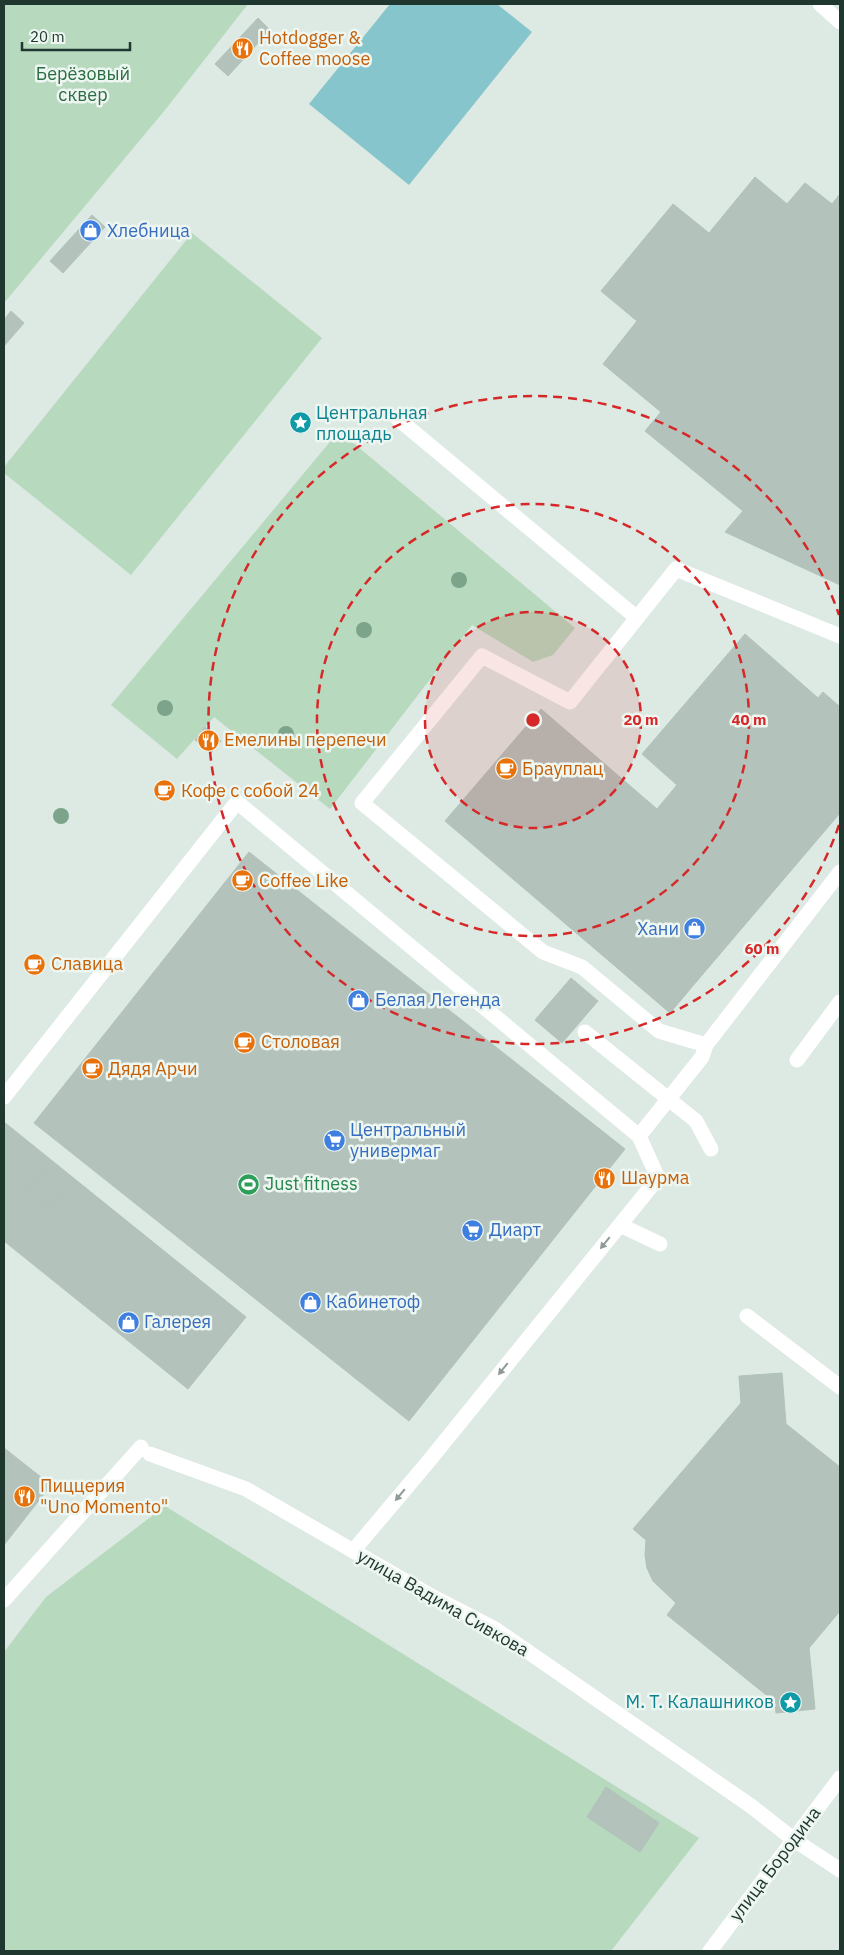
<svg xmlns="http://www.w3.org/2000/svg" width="844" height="1955" font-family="'IBM Plex Sans',sans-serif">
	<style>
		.green { fill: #b7d9be }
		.water { fill: #87c5cc }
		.building { fill: #b3c3bc; stroke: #b0c2ba }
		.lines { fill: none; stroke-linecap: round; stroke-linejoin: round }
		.minor { stroke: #fff; stroke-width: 15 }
		.tree { fill: #7ca48a }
		.oneway { fill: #909b98 }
		.ring { fill: none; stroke: #d62828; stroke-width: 2.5; stroke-dasharray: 9 6 }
		.labels { text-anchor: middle; stroke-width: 5; stroke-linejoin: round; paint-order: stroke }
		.food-label { font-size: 18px; fill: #c56008; stroke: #edf6f1; text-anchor: start }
		.park-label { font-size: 18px; fill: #2c6c42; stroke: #edf6f1 }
		.shop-label { font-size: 18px; fill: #366cbe; stroke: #edf6f1; text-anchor: start }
		.culture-label { font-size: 18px; fill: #0d838f; stroke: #edf6f1; text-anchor: start }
		.leisure-label { font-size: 18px; fill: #27864d; stroke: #edf6f1; text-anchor: start }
		.street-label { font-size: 18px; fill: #203730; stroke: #edf6f1 }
		.centre { fill: #d62828; stroke: #edf6f1; stroke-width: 2.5 }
		.ring-label { font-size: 15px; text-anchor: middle; font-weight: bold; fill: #d62828; stroke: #edf6f1; stroke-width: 5; stroke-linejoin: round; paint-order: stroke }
	</style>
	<rect width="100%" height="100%" fill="#dde9e3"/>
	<g class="green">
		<polygon points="4,4 248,4 165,110 4,303"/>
		<polygon points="192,233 322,338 131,575 4,473 4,467"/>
		<polygon points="339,431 575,628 553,655 533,662 472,625 330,809 214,717 177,759 111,705"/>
		<polygon points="165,1506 699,1838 611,1951 4,1951 4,1652 46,1597"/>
	</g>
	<polygon class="water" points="390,4 497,4 532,32 409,185 309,104"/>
	<g class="building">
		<polygon points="258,18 270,30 228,76 215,64"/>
		<polygon points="755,177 787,204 805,183 832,204 840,194 840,585 725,532 743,511 645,431 661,412 603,364 637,321 601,291 673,204 709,233"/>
		<polygon points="92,215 105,227 63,273 50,261"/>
		<polygon points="11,311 24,323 4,346 4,320"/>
		<polygon points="745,634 818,698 628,922 697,981 670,1013 445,821 541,709 657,809 677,785 642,754"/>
		<polygon points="823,692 840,707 840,813 697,981 628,922"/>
		<polygon points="205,727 221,741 211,753 195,740"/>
		<polygon points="164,783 173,790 166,798 157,791"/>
		<polygon points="249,852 625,1149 409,1421 34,1123"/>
		<polygon points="35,956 43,963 36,972 27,965"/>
		<polygon points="571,978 598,1001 562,1043 535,1020"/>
		<polygon points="4,1122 246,1317 188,1389 4,1241"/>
		<polygon points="44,1170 67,1189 49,1210 26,1190"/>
		<polygon points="782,1373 786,1424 840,1467 840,1611 809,1648 815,1709 776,1713 775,1702 667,1615 676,1603 653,1581 647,1568 645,1555 646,1540 633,1529 741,1403 739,1376"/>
		<polygon points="4,1448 51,1485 4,1545"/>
		<polygon points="606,1787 659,1823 640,1852 587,1817"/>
	</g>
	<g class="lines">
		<g class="minor">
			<polyline points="820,4 840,22"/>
			<polyline points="397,418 637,618"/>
			<polyline points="585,1032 696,1121 711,1149"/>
			<polyline points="706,1045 659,1031 582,967 543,952 362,803 482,656 570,702 676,569 840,636"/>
			<polyline points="797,1060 840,1002"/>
			<polyline points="4,1097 237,802 639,1136 658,1178 428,1462 353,1551"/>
			<polyline points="639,1136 702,1057 706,1045 840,872"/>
			<polyline points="620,1225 660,1244"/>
			<polyline points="747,1316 840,1387"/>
			<polyline points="150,1454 246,1489 433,1597 495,1629 751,1806 793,1839 840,1870"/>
			<polyline points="4,1600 141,1447"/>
			<polyline points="710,1951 840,1778"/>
		</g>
	</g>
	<g class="tree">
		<circle cx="459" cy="580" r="8"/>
		<circle cx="364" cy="630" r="8"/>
		<circle cx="165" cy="708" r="8"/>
		<circle cx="286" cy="734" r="8"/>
		<circle cx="61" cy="816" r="8"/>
	</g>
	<defs><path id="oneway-solid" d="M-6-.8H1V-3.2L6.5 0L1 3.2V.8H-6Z" transform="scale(1.25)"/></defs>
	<g class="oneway">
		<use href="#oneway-solid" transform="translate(605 1243) rotate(129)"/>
		<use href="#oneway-solid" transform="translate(503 1369) rotate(129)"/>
		<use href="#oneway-solid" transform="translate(400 1495) rotate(130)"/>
	</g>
	<circle cx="533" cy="720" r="108" fill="#d62828" fill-opacity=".12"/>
	<g class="ring">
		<circle cx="533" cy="720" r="108"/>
		<circle cx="533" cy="720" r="216"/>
		<path d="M839 825A324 324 0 1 1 839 615"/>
	</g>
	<defs>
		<symbol id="restaurant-disc" viewBox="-11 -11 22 22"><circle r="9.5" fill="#e8710a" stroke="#edf6f1"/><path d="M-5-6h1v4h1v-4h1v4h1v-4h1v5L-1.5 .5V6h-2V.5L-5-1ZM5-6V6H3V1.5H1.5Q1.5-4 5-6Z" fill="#fff"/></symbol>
		<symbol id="shop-disc" viewBox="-11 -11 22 22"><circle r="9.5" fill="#3f7fe0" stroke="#edf6f1"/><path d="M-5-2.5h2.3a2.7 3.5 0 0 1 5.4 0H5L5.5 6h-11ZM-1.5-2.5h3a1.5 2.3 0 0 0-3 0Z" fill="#fff"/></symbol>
		<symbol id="sight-disc" viewBox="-11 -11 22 22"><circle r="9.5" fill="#0f9aa8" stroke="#edf6f1"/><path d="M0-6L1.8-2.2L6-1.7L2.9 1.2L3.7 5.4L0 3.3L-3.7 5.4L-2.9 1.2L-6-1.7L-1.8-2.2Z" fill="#fff"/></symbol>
		<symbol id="cafe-disc" viewBox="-11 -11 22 22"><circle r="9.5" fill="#e8710a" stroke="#edf6f1"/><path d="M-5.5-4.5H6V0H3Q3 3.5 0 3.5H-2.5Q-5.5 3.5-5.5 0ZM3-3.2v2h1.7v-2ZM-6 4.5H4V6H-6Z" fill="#fff"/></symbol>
		<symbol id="supermarket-disc" viewBox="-11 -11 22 22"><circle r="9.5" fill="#3f7fe0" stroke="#edf6f1"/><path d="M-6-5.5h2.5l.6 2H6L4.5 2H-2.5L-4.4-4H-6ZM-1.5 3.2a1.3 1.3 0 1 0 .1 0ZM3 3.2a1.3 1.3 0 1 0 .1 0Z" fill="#fff"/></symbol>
		<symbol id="stadium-disc" viewBox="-11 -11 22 22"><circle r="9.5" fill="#2e9e5b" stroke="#edf6f1"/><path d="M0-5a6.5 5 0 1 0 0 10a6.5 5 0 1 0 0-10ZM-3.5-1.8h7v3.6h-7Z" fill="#fff"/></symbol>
	</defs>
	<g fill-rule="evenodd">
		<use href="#restaurant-disc" x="230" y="36" width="25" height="25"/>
		<use href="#shop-disc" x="78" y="218" width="25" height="25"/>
		<use href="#sight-disc" x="288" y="410" width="25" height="25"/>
		<use href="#restaurant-disc" x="196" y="728" width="25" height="25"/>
		<use href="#cafe-disc" x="494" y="756" width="25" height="25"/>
		<use href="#cafe-disc" x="152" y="778" width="25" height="25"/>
		<use href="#cafe-disc" x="230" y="868" width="25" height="25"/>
		<use href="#shop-disc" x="682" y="916" width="25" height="25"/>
		<use href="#cafe-disc" x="22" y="952" width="25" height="25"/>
		<use href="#shop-disc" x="346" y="988" width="25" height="25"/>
		<use href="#cafe-disc" x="232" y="1030" width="25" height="25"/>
		<use href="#cafe-disc" x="80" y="1056" width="25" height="25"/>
		<use href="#supermarket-disc" x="322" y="1128" width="25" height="25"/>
		<use href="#restaurant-disc" x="592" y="1166" width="25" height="25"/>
		<use href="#stadium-disc" x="236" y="1172" width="25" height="25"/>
		<use href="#supermarket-disc" x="460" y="1218" width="25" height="25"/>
		<use href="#shop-disc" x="298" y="1290" width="25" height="25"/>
		<use href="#shop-disc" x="116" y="1310" width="25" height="25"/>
		<use href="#restaurant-disc" x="12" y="1484" width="25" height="25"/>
		<use href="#sight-disc" x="778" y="1690" width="25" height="25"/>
	</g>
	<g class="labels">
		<g class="food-label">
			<text x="259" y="44">Hotdogger &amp;<tspan x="259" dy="21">Coffee moose</tspan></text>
			<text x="224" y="746">Емелины перепечи</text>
			<text x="522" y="775">Брауплац</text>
			<text x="181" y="797">Кофе с собой 24</text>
			<text x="259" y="887">Coffee Like</text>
			<text x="51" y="970">Славица</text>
			<text x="261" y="1048">Столовая</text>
			<text x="108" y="1075">Дядя Арчи</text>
			<text x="621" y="1184">Шаурма</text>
			<text x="40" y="1492">Пиццерия<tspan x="40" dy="21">"Uno Momento"</tspan></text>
		</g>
		<g class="park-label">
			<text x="83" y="80">Берёзовый<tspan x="83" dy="21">сквер</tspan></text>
		</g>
		<g class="shop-label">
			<text x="107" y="237">Хлебница</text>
			<text x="679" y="935" text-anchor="end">Хани</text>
			<text x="375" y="1006">Белая Легенда</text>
			<text x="350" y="1136">Центральный<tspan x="350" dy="21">универмаг</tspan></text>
			<text x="489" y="1236">Диарт</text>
			<text x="326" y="1308">Кабинетоф</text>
			<text x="144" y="1328">Галерея</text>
		</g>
		<g class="culture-label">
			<text x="316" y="419">Центральная<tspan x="316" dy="21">площадь</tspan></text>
			<text x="774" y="1708" text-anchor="end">М. Т. Калашников</text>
		</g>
		<g class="leisure-label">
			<text x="265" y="1190">Just fitness</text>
		</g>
		<g class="street-label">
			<text transform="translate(443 1603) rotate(30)" y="6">улица Вадима Сивкова</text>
			<text transform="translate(775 1864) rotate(-53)" y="6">улица Бородина</text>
		</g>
	</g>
	<circle cx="533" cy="720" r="8" class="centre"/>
	<g class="ring-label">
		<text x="641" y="725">20 m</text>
		<text x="749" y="725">40 m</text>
		<text x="762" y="954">60 m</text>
	</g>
	<rect width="844" height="1955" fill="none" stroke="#203730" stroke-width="10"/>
	<path d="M22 42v8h108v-8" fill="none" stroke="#203730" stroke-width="2.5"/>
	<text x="30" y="42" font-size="15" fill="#203730" stroke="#edf6f1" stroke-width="4" paint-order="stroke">20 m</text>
</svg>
